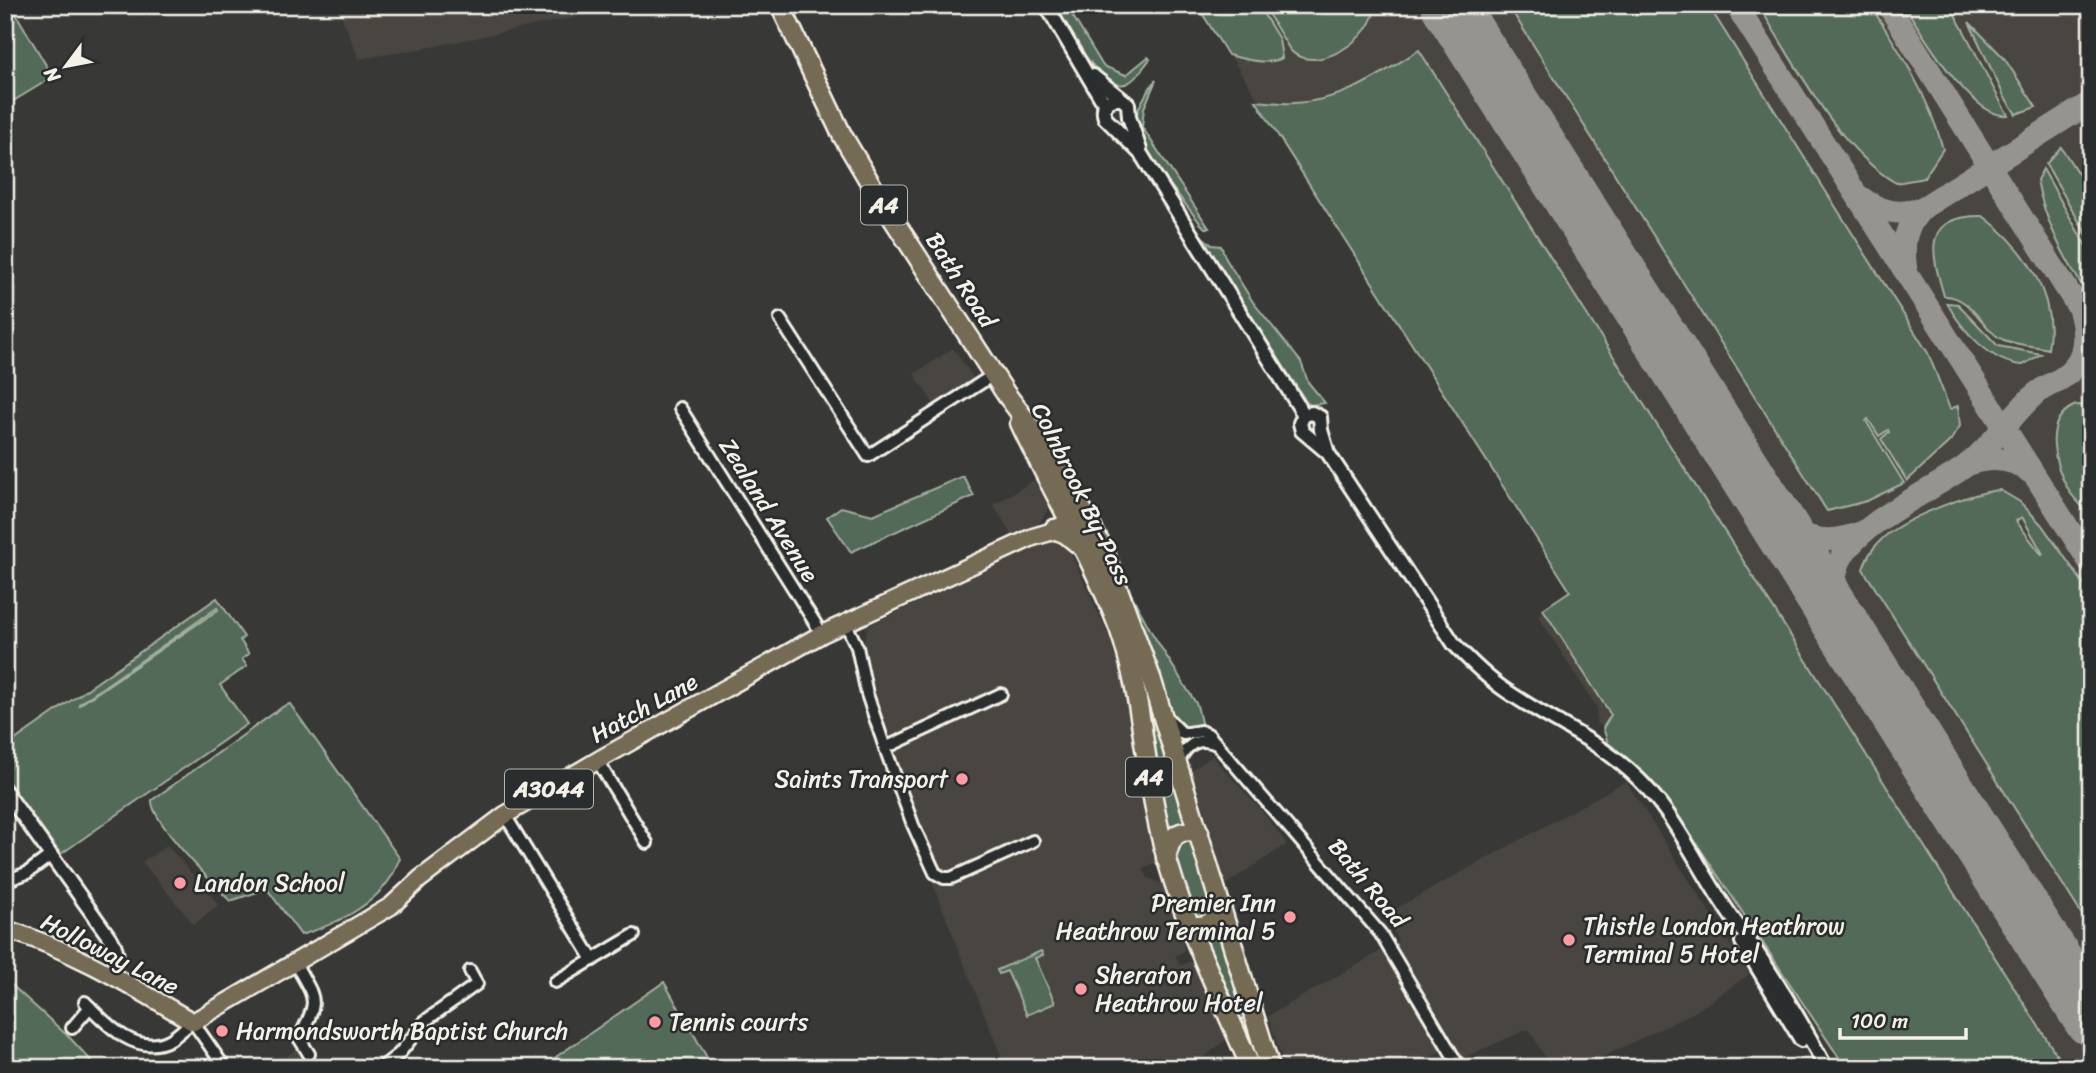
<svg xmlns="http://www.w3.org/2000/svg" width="2096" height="1073" font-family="Sriracha,sans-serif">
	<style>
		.built { fill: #48453f }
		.green { fill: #526b58; stroke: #a3aea0; stroke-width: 2; fill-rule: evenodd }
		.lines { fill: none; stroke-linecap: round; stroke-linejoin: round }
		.taxiway { stroke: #96948f; stroke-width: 23 }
		.runway { stroke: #96948f; stroke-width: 56 }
		.minor-casing { stroke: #f4f1e8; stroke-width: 16 }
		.tertiary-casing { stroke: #f4f1e8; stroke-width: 18 }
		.primary-casing { stroke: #f4f1e8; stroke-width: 21 }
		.trunk-casing { stroke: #f4f1e8; stroke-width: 23 }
		.minor { stroke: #2a2d2e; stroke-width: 10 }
		.tertiary { stroke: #2a2d2e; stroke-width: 12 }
		.primary { stroke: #746b52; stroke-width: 16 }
		.trunk { stroke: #746b52; stroke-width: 18 }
		.poi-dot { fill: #ff9aa2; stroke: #2a2d2e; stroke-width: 2.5 }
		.labels { text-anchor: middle; stroke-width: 5; stroke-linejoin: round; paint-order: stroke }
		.shield { fill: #2a2d2e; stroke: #b7b6b0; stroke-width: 2 }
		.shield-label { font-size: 23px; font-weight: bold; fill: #f4f1e8 }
		.street-label { font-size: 24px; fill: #f4f1e8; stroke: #2a2d2e }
		.poi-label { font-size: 24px; fill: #f4f1e8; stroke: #2a2d2e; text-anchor: start }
	</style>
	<rect width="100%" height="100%" fill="#383836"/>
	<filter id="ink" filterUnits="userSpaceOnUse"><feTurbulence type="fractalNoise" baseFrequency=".0143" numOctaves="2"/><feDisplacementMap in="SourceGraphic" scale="14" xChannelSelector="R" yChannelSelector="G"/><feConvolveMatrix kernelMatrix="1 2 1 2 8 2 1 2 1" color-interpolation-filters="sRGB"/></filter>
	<g filter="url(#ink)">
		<g class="built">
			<polygon points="337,5 636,5 426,48 359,59"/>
			<polygon points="1198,5 2091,5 2091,1068 1843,1068 1670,805 1637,768 1607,745 1603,727 1596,723 1597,708 1537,615 1570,593"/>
			<polygon points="953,348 975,380 935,406 914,374"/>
			<polygon points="1034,480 1049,508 1038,525 1015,540 993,505"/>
			<polygon points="1049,540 1062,546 1071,554 1118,656 1159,861 1143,869 1148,878 1161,883 1170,898 1185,950 1176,956 1180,966 1191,961 1203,980 1229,1037 1207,1055 1183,1068 1006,1068 960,954 870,720 881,715 864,643 868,626"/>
			<polygon points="1212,756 1261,810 1287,844 1225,885 1205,813 1191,773 1193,769"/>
			<polygon points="1626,781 1749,974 1747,976 1695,1012 1580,1068 1551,1068 1530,1031 1526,1030 1463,1058 1453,1068 1441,1051 1414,1068 1285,1068 1268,1016 1398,941 1386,914"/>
			<polygon points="167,845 219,905 194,925 142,862"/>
			<polygon points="307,1040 317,1055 301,1068 289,1068 283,1060"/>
		</g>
		<g class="green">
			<polygon points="5,5 10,5 16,14 53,77 5,106"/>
			<path d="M1054 5H1066L1103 66 1126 75 1148 57 1150 59C1143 67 1138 78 1128 83 1101 96 1066 24 1054 5Z"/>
			<path d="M1197 5H1258L1279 39 1282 58C1267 66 1244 59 1228 55Z"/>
			<path d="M1263 5H1375C1375 38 1315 77 1290 50Z"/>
			<polygon points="1508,5 1708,5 1928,353 1950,409 1958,406 1960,426 1951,440 1907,481 1881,439 1889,432 1888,430 1879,436 1868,419 1866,421 1904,483 1867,501 1827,511"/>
			<path d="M1758 5H1870C1900 51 1929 96 1943 149L1924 178 1896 183C1838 150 1794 61 1758 5Z"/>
			<path d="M1904 5H1949C1971 40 1987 79 2008 115 1973 121 1921 32 1904 5Z"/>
			<polygon points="1969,22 2004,58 2036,107 2016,114 2004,96"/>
			<path d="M1419 50 2065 1068H1846L1673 808 1651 780 1608 743 1603 728 1611 715 1543 609 1570 591 1256 101C1268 102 1281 104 1294 103 1344 101 1378 76 1419 50Z"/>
			<path d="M1156 80 1144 108 1142 127 1209 228H1205L1200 223C1184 201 1132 144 1136 117 1138 105 1147 93 1153 83Z"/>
			<polygon points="2061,147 2091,194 2091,242 2046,164"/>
			<path d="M2043 169 2091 255V300C2067 262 2045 224 2037 180Z"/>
			<path d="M1983 216C2024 246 2058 296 2048 349 2034 346 2017 345 2004 340 1984 333 1972 295 1944 296 1931 252 1921 215 1983 216Z"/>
			<polygon points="1199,234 1212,245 1221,246 1226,259 1253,302 1301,362 1308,382 1325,403 1311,405 1307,403"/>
			<path d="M1947 303 1958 304 1998 346 2041 354 2023 365C1992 364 1961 329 1947 303Z"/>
			<path d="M2076 405 2091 406V516C2084 508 2075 500 2069 491 2054 465 2041 419 2076 405Z"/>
			<polygon points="963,476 974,496 851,552 827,517 841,507 873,515"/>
			<path d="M2000 490 2020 502 2041 524 2091 594V929L1863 569C1866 559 1872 549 1880 541 1900 519 1970 493 2000 490ZM2022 517 2043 554 2042 555 2016 521Z"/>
			<path d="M1117 568 1152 633 1197 705 1202 727C1188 729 1184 729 1174 719Z"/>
			<polygon points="1108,574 1191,825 1166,837 1138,689"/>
			<path d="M217 598 244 637 240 640 249 654 242 659 247 666 220 685 247 724 61 854 25 807 5 776V747ZM217 608 218 610 79 705V704Z"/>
			<path d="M290 704 400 859C396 864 396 869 393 874 375 906 334 925 301 935L267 889 230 901C213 883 150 821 152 800L284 706Z"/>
			<path d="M1191 836C1197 847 1195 857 1199 869 1203 884 1211 899 1211 914L1193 921 1173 851 1175 841Z"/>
			<polygon points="1219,920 1249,1018 1239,1027 1209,963 1215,960 1203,933"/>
			<polygon points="1041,951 1043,955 1035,958 1055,1003 1027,1015 1007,971 999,974 997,970"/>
			<polygon points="5,979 70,1038 98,1068 5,1068"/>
			<polygon points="664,982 713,1068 540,1068"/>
		</g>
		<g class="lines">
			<g class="taxiway">
				<polyline points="1736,5 2091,564"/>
				<polyline points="1888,5 2087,321"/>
				<path d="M1860 197C1880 212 1900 217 1924 207L2091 102"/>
				<path d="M1906 271C1902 244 1904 226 1924 207"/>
				<path d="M1968 464C1990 457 2013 457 2031 473"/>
				<path d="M1770 514C1803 538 1822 548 1863 532"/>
				<path d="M1848 637C1840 611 1829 592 1838 565 1854 523 1932 492 1967 465 1992 446 2010 417 2033 396 2043 387 2055 383 2065 376 2088 359 2086 332 2079 308"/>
			</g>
			<polyline class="runway" points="1449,5 2091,1018"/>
			<defs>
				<g id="minor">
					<polyline points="780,319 868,456 993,375"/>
					<polyline points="680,408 822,634"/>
					<polyline points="845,622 857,647 867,694 885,748 913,825 935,873 944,878 951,878 1033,841"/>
					<polyline points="1166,717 1183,734 1201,731 1208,734 1380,933 1460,1068"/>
					<polyline points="885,748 1001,694"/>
					<polyline points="597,760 647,843"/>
					<path d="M1178 763C1186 745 1197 736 1217 744"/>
					<polyline points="505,815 593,960"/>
					<polyline points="5,881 27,873 51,855"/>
					<path d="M295 963C316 1001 320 998 299 1038L309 1054"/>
					<polyline points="555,982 634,935"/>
					<path d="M85 1002C106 1024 137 1058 171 1039 179 1034 185 1027 193 1022L225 1068"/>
					<polyline points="72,1028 90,1007"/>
					<polyline points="381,1068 399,1054 425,1021 477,984 470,971"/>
				</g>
				<g id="tertiary">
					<polyline points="1046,5 1105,105"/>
					<polyline points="1093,76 1128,104 1129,117 1140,150"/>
					<path d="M1120 99C1108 98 1101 106 1105 118L1141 154 1304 415"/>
					<path d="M1304 415 1300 423 1302 431 1328 453 1454 644C1470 661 1486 677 1505 690 1547 719 1592 737 1630 771 1674 810 1695 863 1727 910 1735 922 1744 933 1752 945 1779 984 1804 1026 1826 1068"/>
					<polyline points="1304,415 1312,413 1320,417 1321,430 1327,450"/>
					<path d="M5 791 112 941C120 954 116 961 110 975"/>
					<polyline points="1742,942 1801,1040"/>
				</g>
				<path id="primary" d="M5 929C72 949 133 987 193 1022L391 906 420 879 505 815 602 758 822 634 1033 537 1050 532 1066 523"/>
				<g id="trunk">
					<polyline points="780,5 842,135 875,191 1006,394 1057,462 1104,551 1151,678 1270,1068"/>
					<path d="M1020 423C1052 492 1092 557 1119 628 1143 696 1144 771 1162 841 1182 921 1219 992 1251 1068"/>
					<polyline points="1054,529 1066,534 1082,547"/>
					<path d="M1166 858C1171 836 1176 829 1199 832"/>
					<path d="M1188 925C1211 929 1216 921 1218 899"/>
				</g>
			</defs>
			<use href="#minor" class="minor-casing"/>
			<use href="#tertiary" class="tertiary-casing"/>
			<use href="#primary" class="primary-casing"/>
			<use href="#trunk" class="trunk-casing"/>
			<use href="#minor" class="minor"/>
			<use href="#tertiary" class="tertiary"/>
			<use href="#primary" class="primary"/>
			<use href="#trunk" class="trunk"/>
		</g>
	</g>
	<g class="poi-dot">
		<circle cx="962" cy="779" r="7"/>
		<circle cx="180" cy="883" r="7"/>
		<circle cx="1290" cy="917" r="7"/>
		<circle cx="1569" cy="940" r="7"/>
		<circle cx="1081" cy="989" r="7"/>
		<circle cx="655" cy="1022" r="7"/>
		<circle cx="222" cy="1031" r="7"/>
	</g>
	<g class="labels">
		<g class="shield">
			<rect x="861" y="185.5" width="46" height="39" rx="5"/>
			<rect x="1126" y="757.5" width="46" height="39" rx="5"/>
			<rect x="505" y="769.5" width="88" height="39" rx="5"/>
		</g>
		<g class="shield-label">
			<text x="884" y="213">A4</text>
			<text x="1149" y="785">A4</text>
			<text x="549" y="797">A3044</text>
		</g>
		<g class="street-label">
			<text transform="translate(961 280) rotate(57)" y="8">Bath Road</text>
			<text transform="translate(1082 494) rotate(64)" y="8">Colnbrook By-Pass</text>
			<text transform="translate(769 510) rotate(58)" y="8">Zealand Avenue</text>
			<text transform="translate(644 708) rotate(-29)" y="8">Hatch Lane</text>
			<text transform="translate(1368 883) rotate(50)" y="8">Bath Road</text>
			<text transform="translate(110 954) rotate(27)" y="8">Holloway Lane</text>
		</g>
		<g class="poi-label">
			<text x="948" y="787" text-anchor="end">Saints Transport</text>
			<text x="194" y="891">Landon School</text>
			<text x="1276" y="911" text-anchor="end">Premier Inn<tspan x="1276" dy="28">Heathrow Terminal 5</tspan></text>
			<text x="1583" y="934">Thistle London Heathrow<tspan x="1583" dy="28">Terminal 5 Hotel</tspan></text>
			<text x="1095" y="983">Sheraton<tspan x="1095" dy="28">Heathrow Hotel</tspan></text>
			<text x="669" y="1030">Tennis courts</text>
			<text x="236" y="1039">Harmondsworth Baptist Church</text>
		</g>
	</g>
	<rect width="2096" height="1073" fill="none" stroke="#2a2d2e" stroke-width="28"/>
	<rect x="14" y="14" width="2068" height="1045" fill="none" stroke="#f4f1e8" stroke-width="2.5" filter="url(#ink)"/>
	<g transform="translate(66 66) rotate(238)" stroke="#2a2d2e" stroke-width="5" paint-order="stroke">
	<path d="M0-5L12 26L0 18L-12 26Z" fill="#f4f1e8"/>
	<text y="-10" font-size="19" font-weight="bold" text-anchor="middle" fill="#f4f1e8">N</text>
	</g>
	<path d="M1840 1028v10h126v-10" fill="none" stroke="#f4f1e8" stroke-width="3.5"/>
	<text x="1851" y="1028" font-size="21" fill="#f4f1e8" stroke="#2a2d2e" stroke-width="5" paint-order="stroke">100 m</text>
</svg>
